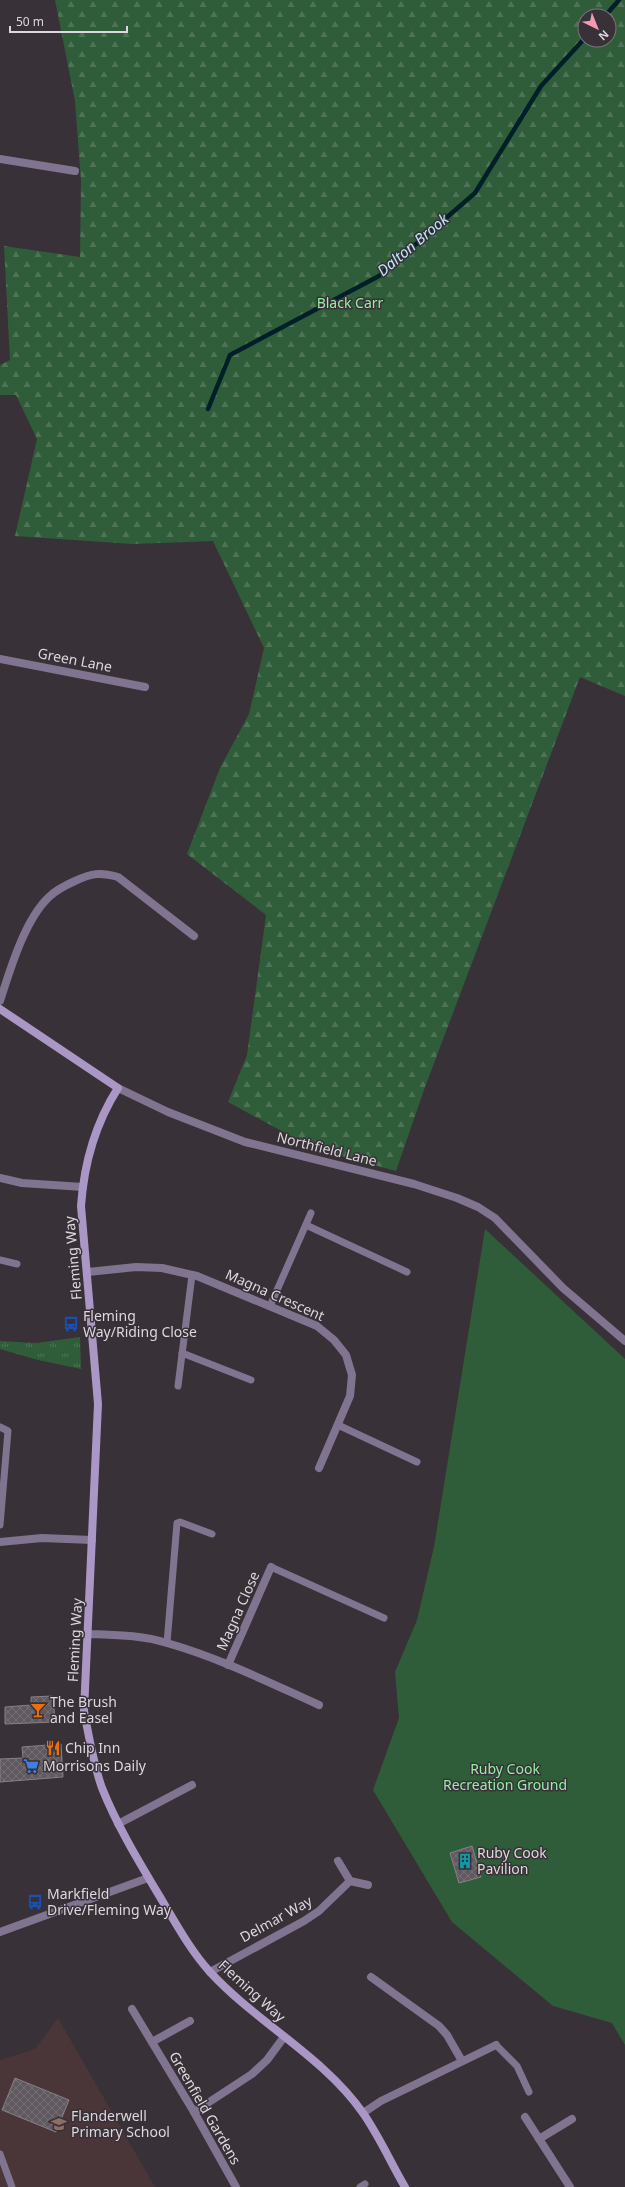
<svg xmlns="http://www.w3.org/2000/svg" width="625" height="2187" font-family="'Noto Sans',sans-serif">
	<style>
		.education { fill: #4a3539 }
		.grass { fill: url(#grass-tufts) }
		.forest { fill: url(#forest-firs); fill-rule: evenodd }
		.park { fill: #305d39 }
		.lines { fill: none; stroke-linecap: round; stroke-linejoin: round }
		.stream { stroke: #001f28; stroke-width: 4.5 }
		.building { fill: url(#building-cross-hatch); stroke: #878087 }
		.lane { stroke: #807491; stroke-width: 7 }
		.street { stroke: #807491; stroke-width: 8 }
		.secondary { stroke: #ab97c5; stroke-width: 8 }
		.labels { text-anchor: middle; stroke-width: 3; stroke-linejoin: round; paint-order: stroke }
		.park-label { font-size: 14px; fill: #94eea5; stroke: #383138 }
		.street-label { font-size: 14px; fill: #ddd8dd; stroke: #383138 }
		.poi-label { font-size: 14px; fill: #ddd8dd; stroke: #383138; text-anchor: start }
		.water-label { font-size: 15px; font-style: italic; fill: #bbe9fa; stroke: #383138 }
	</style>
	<defs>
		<pattern id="grass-tufts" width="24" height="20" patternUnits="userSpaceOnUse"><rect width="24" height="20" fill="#305d39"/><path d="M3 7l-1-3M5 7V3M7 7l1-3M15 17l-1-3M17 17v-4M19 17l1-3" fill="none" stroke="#4e7455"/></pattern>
		<pattern id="forest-firs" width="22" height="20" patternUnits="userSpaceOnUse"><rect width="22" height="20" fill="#305d39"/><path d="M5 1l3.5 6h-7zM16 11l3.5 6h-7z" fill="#4e7455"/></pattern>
		<pattern id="building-cross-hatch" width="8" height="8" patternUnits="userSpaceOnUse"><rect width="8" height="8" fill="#605960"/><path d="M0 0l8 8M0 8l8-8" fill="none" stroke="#767076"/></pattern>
	</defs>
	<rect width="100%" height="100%" fill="#383138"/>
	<polygon class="education" points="58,2018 155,2187 0,2187 0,2060 35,2049"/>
	<polygon class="grass" points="80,1337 81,1369 38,1360 0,1349 0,1341 36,1343"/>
	<path class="forest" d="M55 0H625V696L580 677 425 1087 396 1171 313 1148 228 1102 247 1055 266 915 187 854 220 768 249 714 264 648 213 541 133 544 15 536 37 439 16 395H0V365L10 360 4 246 80 257 81 181 75 101ZM585 16H609V40H585Z"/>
	<polygon class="park" points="485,1229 625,1359 625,2045 612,2023 553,2006 452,1922 373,1790 399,1718 395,1672 417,1620 434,1547"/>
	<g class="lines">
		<g class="stream">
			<polyline points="605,16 619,0"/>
			<polyline points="208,409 230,355 379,276 475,193 541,86 585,38"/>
		</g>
	</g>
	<g class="building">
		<polygon points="53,1696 55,1722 5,1724 5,1707 31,1705 31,1697"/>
		<polygon points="61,1744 63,1777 0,1782 0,1759 23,1758 22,1747"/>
		<polygon points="472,1846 481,1877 459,1883 450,1853"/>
		<polygon points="15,2078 69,2100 56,2132 2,2110"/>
	</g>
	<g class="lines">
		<g class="lane">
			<polyline points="306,1225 407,1272"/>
			<polyline points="0,1260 17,1264"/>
			<polyline points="270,1306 311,1213"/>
			<polyline points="182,1353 251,1380"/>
			<polyline points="178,1386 192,1275"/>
			<polyline points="338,1425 417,1462"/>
			<polyline points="0,1427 8,1431 0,1525"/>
			<polyline points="271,1567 384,1618"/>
			<polyline points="167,1643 177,1523 180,1522 212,1534"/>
			<polyline points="496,2045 517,2066 529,2092"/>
			<polyline points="0,2154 12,2187"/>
			<polyline points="360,2187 365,2184"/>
		</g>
		<g class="street">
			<polyline points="0,159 75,171"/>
			<polyline points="0,659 145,687"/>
			<path d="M0 1001C10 970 25 919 49 897 56 890 66 885 75 881 92 873 100 872 118 877L194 936"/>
			<polyline points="118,1088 168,1112 245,1142 414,1184 457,1198 478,1207 495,1218 563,1288 625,1341"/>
			<polyline points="0,1178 22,1183 83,1187"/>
			<polyline points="88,1272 136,1267 162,1268 197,1276 317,1326 334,1340 346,1355 352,1375 350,1396 319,1468"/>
			<polyline points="0,1542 42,1538 92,1540"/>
			<path d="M89 1634C115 1635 142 1635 167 1643 220 1658 270 1683 319 1705"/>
			<polyline points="228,1665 271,1567"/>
			<polyline points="118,1824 192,1785"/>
			<polyline points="338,1861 350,1881 368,1885"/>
			<polyline points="0,1932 148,1878"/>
			<polyline points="210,1972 304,1921 319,1911 350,1881"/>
			<polyline points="371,1977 439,2026 447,2035 462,2061"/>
			<polyline points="132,2009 194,2112 236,2187"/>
			<polyline points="152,2042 190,2021"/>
			<polyline points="194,2112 252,2074 267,2060 284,2037"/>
			<polyline points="363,2113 381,2101 496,2045"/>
			<polyline points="525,2117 570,2187"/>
			<polyline points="539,2139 572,2119"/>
		</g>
		<path class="secondary" d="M0 1009 118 1088C95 1124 84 1163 81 1206L98 1404 84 1711C89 1737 93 1763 102 1788 118 1828 141 1865 163 1902 178 1927 191 1951 210 1972 257 2023 323 2056 363 2113 379 2136 391 2163 405 2187"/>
	</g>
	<defs>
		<symbol id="bus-bare" viewBox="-9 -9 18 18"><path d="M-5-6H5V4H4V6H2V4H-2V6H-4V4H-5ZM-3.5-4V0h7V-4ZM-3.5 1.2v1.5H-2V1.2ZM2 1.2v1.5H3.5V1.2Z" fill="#1a4fb4" stroke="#383138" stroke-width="2.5" paint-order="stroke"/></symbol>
		<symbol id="bar-bare" viewBox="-9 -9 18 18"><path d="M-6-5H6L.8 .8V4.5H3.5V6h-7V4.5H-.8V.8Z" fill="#e8710a" stroke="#383138" stroke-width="2.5" paint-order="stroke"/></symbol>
		<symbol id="restaurant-bare" viewBox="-9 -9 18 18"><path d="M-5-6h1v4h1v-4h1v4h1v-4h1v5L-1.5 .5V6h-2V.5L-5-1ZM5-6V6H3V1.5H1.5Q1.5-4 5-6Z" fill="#e8710a" stroke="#383138" stroke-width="2.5" paint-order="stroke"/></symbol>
		<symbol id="supermarket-bare" viewBox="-9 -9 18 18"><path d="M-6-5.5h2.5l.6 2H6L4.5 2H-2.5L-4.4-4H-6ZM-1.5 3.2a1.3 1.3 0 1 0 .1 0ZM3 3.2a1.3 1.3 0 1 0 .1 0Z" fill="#3f7fe0" stroke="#383138" stroke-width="2.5" paint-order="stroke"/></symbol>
		<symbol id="building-bare" viewBox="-9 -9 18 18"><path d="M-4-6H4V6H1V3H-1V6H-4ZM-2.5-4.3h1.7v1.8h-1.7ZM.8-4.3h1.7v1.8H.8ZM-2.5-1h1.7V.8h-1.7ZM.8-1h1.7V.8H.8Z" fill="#0f9aa8" stroke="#383138" stroke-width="2.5" paint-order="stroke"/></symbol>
		<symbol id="school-bare" viewBox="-9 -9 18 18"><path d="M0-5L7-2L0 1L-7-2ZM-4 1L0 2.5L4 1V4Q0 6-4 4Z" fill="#8d6e63" stroke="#383138" stroke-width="2.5" paint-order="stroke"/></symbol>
	</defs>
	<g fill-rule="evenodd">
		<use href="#bus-bare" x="60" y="1313" width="22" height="22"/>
		<use href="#bar-bare" x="27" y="1699" width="22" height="22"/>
		<use href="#restaurant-bare" x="42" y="1737" width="22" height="22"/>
		<use href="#supermarket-bare" x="20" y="1755" width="22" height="22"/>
		<use href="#building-bare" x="454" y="1850" width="22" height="22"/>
		<use href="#bus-bare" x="24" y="1891" width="22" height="22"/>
		<use href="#school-bare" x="48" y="2113" width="22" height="22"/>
	</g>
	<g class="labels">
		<g class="park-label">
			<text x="350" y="308">Black Carr</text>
			<text x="505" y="1774">Ruby Cook<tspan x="505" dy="16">Recreation Ground</tspan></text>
		</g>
		<g class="street-label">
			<text transform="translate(75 660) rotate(11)" y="5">Green Lane</text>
			<text transform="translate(327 1149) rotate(14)" y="5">Northfield Lane</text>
			<text transform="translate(73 1258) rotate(-95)" y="5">Fleming Way</text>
			<text transform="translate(275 1295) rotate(24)" y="5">Magna Crescent</text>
			<text transform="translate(238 1611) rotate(-66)" y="5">Magna Close</text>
			<text transform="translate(75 1640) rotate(-87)" y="5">Fleming Way</text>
			<text transform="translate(276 1919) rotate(-29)" y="5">Delmar Way</text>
			<text transform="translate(252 1991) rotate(42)" y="5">Fleming Way</text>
			<text transform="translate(205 2108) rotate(60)" y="5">Greenfield Gardens</text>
		</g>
		<g class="poi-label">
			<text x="83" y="1321">Fleming<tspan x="83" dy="16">Way/Riding Close</tspan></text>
			<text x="50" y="1707">The Brush<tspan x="50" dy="16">and Easel</tspan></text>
			<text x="65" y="1753">Chip Inn</text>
			<text x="43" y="1771">Morrisons Daily</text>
			<text x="477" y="1858">Ruby Cook<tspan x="477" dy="16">Pavilion</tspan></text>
			<text x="47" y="1899">Markfield<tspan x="47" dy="16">Drive/Fleming Way</tspan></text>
			<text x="71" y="2121">Flanderwell<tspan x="71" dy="16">Primary School</tspan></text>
		</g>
		<g class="water-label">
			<text transform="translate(413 245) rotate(-40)" y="5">Dalton Brook</text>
		</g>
	</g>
	<g transform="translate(597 28) rotate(137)"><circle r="19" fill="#383138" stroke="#7a747a"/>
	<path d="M0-3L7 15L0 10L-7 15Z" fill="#f29aaf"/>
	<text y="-6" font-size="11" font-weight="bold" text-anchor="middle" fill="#ddd8dd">N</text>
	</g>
	<path d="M10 26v6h117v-6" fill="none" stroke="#ddd8dd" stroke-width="2"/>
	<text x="16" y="26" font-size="12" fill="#ddd8dd" stroke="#383138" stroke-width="3" paint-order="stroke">50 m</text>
</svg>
